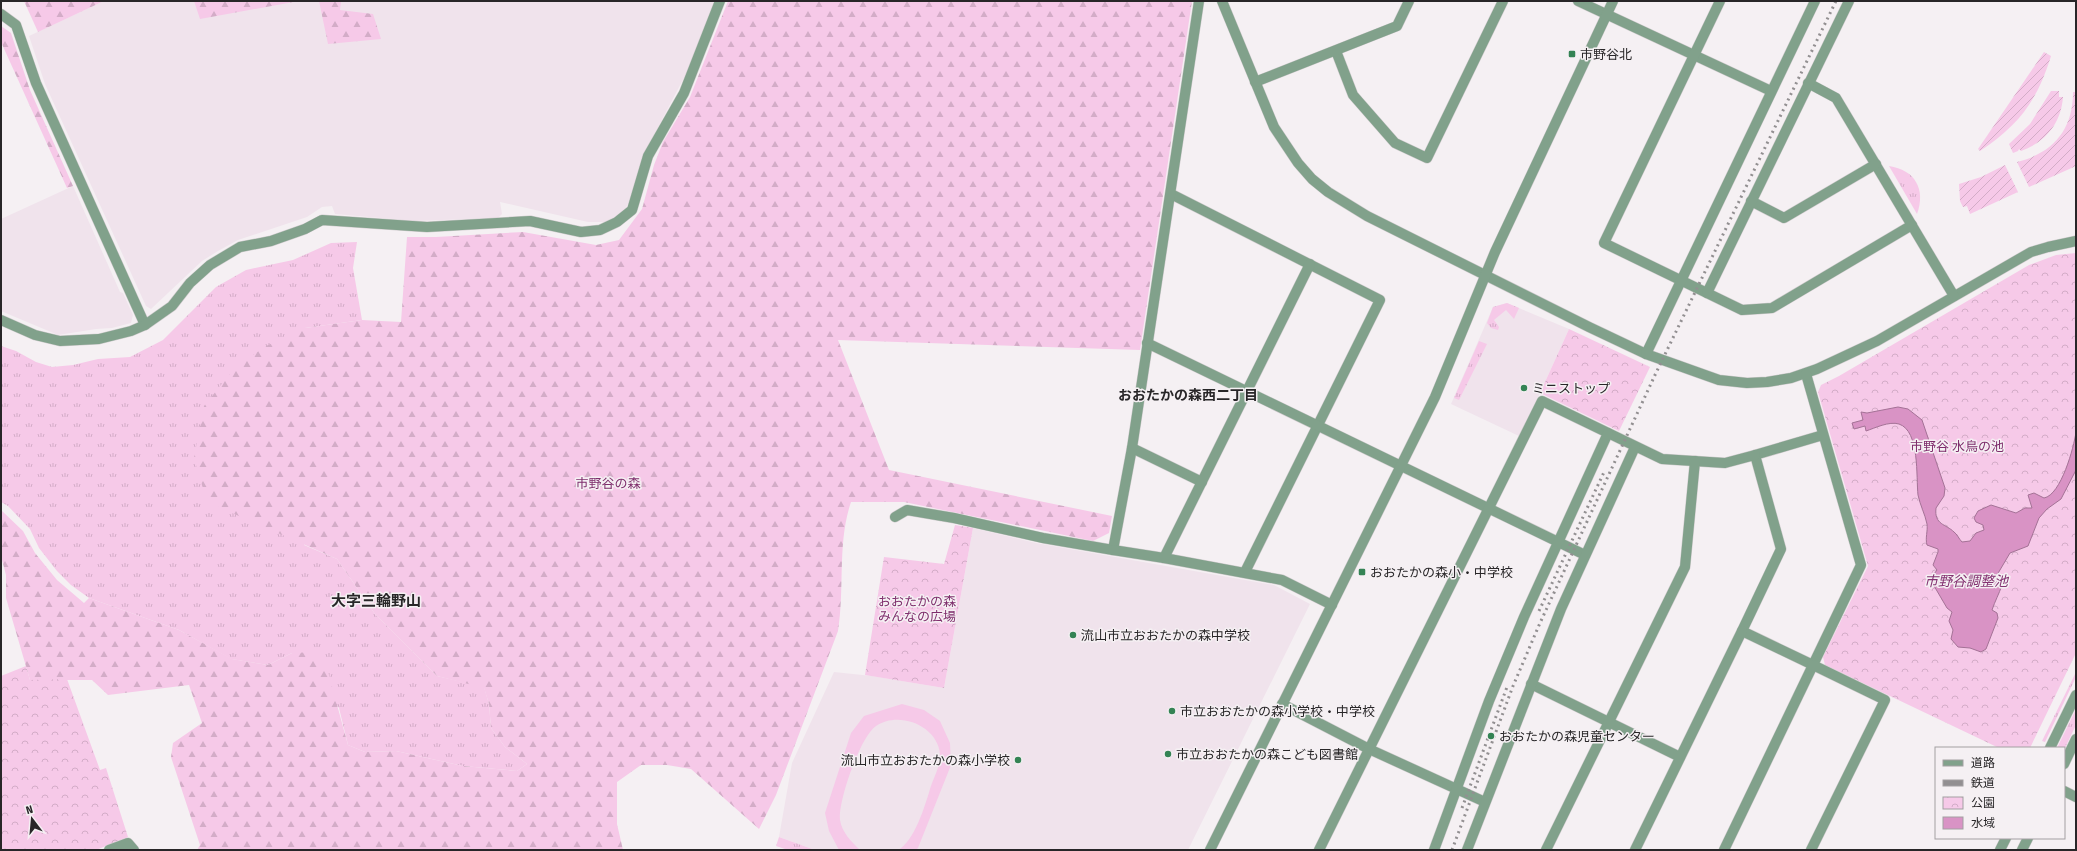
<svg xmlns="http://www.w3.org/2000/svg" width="2077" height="851" font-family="'Fira Sans Condensed','Noto Sans JP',sans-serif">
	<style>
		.built { fill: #f0e3ec }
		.grass { fill: url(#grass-tufts) }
		.forest { fill: url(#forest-firs) }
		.park { fill: url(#park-crowns) }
		.garden { fill: url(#garden-furrows) }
		.pitch { fill: #f6c9e8 }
		.water { fill: #d993c5; stroke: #a47296 }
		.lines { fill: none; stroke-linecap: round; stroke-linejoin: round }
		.minor-casing { stroke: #d0ccce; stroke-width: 11 }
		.minor { stroke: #81a18b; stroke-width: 10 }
		.rail { stroke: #928f91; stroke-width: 3; stroke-dasharray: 2 4; stroke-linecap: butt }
		.poi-dot { fill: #348354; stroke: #f5f0f3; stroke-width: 1.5 }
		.labels { text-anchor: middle; stroke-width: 3; stroke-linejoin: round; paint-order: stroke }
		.poi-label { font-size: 13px; fill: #282628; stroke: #f5f0f3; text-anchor: start }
		.park-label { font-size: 13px; fill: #7e2d6c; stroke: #f5f0f3 }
		.neighbourhood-label { font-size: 14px; font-weight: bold; fill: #282628; stroke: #f5f0f3 }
		.water-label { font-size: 14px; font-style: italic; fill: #843372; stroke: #f5f0f3 }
		.quarter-label { font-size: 15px; font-weight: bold; fill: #282628; stroke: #f5f0f3 }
	</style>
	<defs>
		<pattern id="grass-tufts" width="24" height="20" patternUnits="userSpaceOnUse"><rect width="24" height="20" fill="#f6c9e8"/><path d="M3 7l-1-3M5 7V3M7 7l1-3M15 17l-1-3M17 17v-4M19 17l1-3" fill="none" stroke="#d3acc7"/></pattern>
		<pattern id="forest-firs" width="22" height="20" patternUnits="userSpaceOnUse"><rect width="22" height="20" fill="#f6c9e8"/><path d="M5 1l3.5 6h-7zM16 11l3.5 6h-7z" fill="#d3acc7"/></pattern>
		<pattern id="park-crowns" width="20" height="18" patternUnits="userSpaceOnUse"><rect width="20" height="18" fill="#f6c9e8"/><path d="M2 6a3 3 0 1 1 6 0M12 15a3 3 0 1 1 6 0" fill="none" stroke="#d3acc7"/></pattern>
		<pattern id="garden-furrows" width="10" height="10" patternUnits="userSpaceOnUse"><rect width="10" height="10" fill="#f6c9e8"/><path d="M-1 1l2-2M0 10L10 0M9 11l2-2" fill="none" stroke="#d3acc7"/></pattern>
	</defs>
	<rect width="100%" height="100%" fill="#f5f0f3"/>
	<g class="built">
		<polygon points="104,1 714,1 688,70 644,154 633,193 625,210 618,215 605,222 588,222 500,202 502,214 498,218 414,221 335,214 332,206 322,207 307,217 238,240 218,251 202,261 151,309 146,306 45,84 29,36"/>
		<polygon points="73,186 120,292 123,293 133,315 131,323 112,328 96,329 58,335 1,311 1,219"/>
		<polygon points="1507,303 1569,329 1540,393 1519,436 1451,404 1493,307"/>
		<polygon points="973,528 1036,543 1274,585 1310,604 1188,850 815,850 779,837 792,763 834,672 872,676 944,688"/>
	</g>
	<g class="grass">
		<path d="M1889 166C1915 170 1926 189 1917 214Z"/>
		<polygon points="357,242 353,268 362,320 305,328 304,545 337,559 375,614 437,676 484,687 489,704 491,728 505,747 527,764 517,771 463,766 396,751 365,752 348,745 339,708 292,653 268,665 231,659 179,630 89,598 71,585 57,571 39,548 30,529 8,506 1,502 1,346 16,351 36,362 52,367 73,365 98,359 130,357 163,340 216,287 246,270 293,260 331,243"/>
		<polygon points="1507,303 1519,308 1514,319 1506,310 1494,320 1499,327 1498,330 1491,328 1487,323 1493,307"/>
		<polygon points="1479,341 1487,344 1459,400 1454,398"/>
		<polygon points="2076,672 2076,677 2045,742 2042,741"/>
		<polygon points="2076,709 2076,725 2064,750 2064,748 2057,748"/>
		<polygon points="779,837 815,850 788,850 776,846"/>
	</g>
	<g class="forest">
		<polygon points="24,1 104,1 38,32"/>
		<polygon points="194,1 299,1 200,19"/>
		<polygon points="319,1 341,1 340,10 373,14 381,39 328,44"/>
		<path d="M728 1H1192L1140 350 838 340 889 470 1112 516 1109 533 1093 541 904 502H851C837 543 845 588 838 631L776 795 759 829 691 769 667 765H641L617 782V824L623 850H197L200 845 171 757 173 743 202 723 189 685 108 695 92 680H30L6 598V575L1 556V510L23 531 35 553 57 580 84 603 89 598 179 630 232 659 268 665 292 653 314 652 327 668 348 745 365 752 396 751 463 766 517 771 527 764 505 747 491 728 489 704 484 688 437 676 375 614 337 559 207 502 194 458 204 406 234 369 264 347 305 328 362 320 401 322 407 237H436L523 232 596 245 619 240 642 209 654 165 663 142 690 97Z"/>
		<polygon points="1,26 11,33 30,90 73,186 67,188 1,42"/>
	</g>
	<g class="park">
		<polygon points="2076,253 2076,653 2030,748 1999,748 1825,665 1823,657 1868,566 1818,392 1821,385 1839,376 2029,265 2056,255"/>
		<polygon points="1569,329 1650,367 1619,431 1540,393"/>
		<polygon points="955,525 973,528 944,688 865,675 884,557 944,564"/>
		<polygon points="26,666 30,680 67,679 100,770 106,768 128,837 96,850 1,850 1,676"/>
	</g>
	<g class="garden">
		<path d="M2044 52 2051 56C2037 101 2019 125 1980 151L1978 149Z"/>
		<path d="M2051 91H2059V97H2063C2061 123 2046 142 2021 151L2019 149 2018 151 2013 153 2009 144 2030 124Z"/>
		<path d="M2073 92H2076V166L2029 187 2017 162C2053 153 2073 130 2073 92Z"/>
		<polygon points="2005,165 2018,192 1970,214 1967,206 1963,207 1960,201 1959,184 1981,177"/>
	</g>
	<path class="pitch" d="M902 704 924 710 940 721 950 743 951 765 918 848 916 850H898C914 842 925 806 930 789 933 779 941 765 940 754 938 726 899 710 876 726 860 737 838 801 840 820 842 833 852 842 860 850H839L829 831 825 813 851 733 864 716Z"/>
	<path class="water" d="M1898 407 1908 409 1922 420 1945 488 1944 496 1936 508C1934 525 1946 524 1954 532 1957 534 1959 539 1962 542L1970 541 1976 533 1984 530 1983 525 1976 522 1974 518 1978 511 1991 505 2016 513 2025 508H2032L2028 495 2034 493 2044 498C2061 495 2074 447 2076 432V470L2061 499 2047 509 2039 518 2028 546 2010 553 1997 575V577L2002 585C1999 594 1995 601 1992 610L1997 613 1998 618 1986 649 1981 652 1970 648 1958 647 1951 639 1953 630 1949 621 1952 612 1947 608 1930 579 1937 570 1933 565 1938 552V549L1927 545C1925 538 1928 531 1927 524 1925 514 1920 505 1918 495 1916 477 1920 431 1899 424 1889 421 1875 428 1866 431L1865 426 1854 429 1852 423 1863 420 1861 412 1867 413Z"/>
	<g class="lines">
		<defs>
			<g id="minor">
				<polyline points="1222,1 1274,127 1298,163 1312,179 1328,192 1367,216 1589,327 1646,354 1719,380 1747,383 1767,382 1791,378 1817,369 1877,341 2031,252 2048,247 2076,241"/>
				<polyline points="1578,1 1771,91"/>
				<polyline points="1720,1 1604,243 1742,310 1772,308 1912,225"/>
				<polyline points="1,14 16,25 36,83 145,325"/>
				<polyline points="1336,51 1353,95 1395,143 1427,158 1503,1"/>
				<polyline points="1255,82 1397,26 1409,1"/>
				<polyline points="1808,83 1836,98 1954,296"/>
				<polyline points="1171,194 1380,300 1245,572"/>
				<polyline points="1751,201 1784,218 1876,164"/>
				<polyline points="1707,293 1849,1"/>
				<polyline points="1,320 35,335 60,341 99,339 131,331 145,325 172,306 190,283 210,265 240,247 271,241 305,229 322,220 427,227 530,221 581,232 600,230 617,222 632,210 648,156 684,93 720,1"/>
				<polyline points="1147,343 1585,555"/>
				<polyline points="1646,354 1815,1"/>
				<polyline points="1806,374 1861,565 1813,665 1742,631 1781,549 1755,455 1823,435"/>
				<polyline points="1132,448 1202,482"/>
				<polyline points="895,517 907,510 954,518 1043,538 1113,550 1132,448 1199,1"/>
				<polyline points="1113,550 1164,558 1282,580 1332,605"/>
				<polyline points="1164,558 1310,264"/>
				<polyline points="1531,684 1680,757"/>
				<polyline points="1282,704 1369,749 1485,802"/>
				<polyline points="2050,748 2076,695"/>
				<polyline points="2064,764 2076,739"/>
				<polyline points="2064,791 2076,797"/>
				<polyline points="109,850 128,843 134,850"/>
				<polyline points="1210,850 1435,397 1495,252 1613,1"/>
				<polyline points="1319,850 1542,401 1662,459 1725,463 1755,455"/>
				<polyline points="1434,850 1489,701 1524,617 1608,433"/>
				<polyline points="1467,850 1561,609 1635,447"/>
				<polyline points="1546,850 1685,567 1695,461"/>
				<polyline points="1635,850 1742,631"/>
				<polyline points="1724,850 1813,665 1885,700 1811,850"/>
				<polyline points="2000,850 2006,838"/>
				<polyline points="2022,850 2028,838"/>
			</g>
		</defs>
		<use href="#minor" class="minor-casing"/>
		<use href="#minor" class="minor"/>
		<g class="rail">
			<polyline points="1539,611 1605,470"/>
			<polyline points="1462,808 1507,687"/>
			<polyline points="1452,850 1513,686 1540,623 1655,375 1836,1"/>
		</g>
	</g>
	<g class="poi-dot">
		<rect x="1568" y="50" width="8" height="8" rx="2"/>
		<circle cx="1524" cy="388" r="4"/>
		<rect x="1358" y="568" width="8" height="8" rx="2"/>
		<circle cx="1073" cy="635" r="4"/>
		<circle cx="1172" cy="711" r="4"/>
		<circle cx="1491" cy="736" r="4"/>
		<circle cx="1168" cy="754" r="4"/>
		<circle cx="1018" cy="760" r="4"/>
	</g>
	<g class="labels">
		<g class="poi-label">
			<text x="1580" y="59">市野谷北</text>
			<text x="1532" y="393">ミニストップ</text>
			<text x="1370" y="577">おおたかの森小・中学校</text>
			<text x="1081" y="640">流山市立おおたかの森中学校</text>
			<text x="1180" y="716">市立おおたかの森小学校・中学校</text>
			<text x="1499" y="741">おおたかの森児童センター</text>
			<text x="1176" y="759">市立おおたかの森こども図書館</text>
			<text x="1010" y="765" text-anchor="end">流山市立おおたかの森小学校</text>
		</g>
		<g class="park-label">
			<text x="1957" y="451">市野谷 水鳥の池</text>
			<text x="608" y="488">市野谷の森</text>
			<text x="917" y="606">おおたかの森<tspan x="917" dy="15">みんなの広場</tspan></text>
		</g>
		<g class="neighbourhood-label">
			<text x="1188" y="400">おおたかの森西二丁目</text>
		</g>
		<g class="water-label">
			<text x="1966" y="586">市野谷調整池</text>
		</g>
		<g class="quarter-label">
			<text x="376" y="606">大字三輪野山</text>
		</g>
	</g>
	<rect width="2077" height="851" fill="none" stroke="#282628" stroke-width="4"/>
	<rect x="1935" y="747" width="130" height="92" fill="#f5f0f3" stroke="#a39fa2"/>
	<rect x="1943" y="760" width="20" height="6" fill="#81a18b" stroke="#a39fa2"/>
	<text x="1971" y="767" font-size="12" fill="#282628">道路</text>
	<rect x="1943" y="780" width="20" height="6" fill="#928f91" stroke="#a39fa2"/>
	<text x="1971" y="787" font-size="12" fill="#282628">鉄道</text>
	<rect x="1943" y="797" width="20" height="12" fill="url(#park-crowns)" stroke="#a39fa2"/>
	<text x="1971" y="807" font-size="12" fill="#282628">公園</text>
	<rect x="1943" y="817" width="20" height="12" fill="#d993c5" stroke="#a39fa2"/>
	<text x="1971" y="827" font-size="12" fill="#282628">水域</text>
	<g transform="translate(32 819) rotate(344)" stroke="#f5f0f3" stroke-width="3" paint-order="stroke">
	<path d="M0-3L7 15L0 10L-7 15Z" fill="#282628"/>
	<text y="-6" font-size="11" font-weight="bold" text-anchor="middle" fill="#282628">N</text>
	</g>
</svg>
